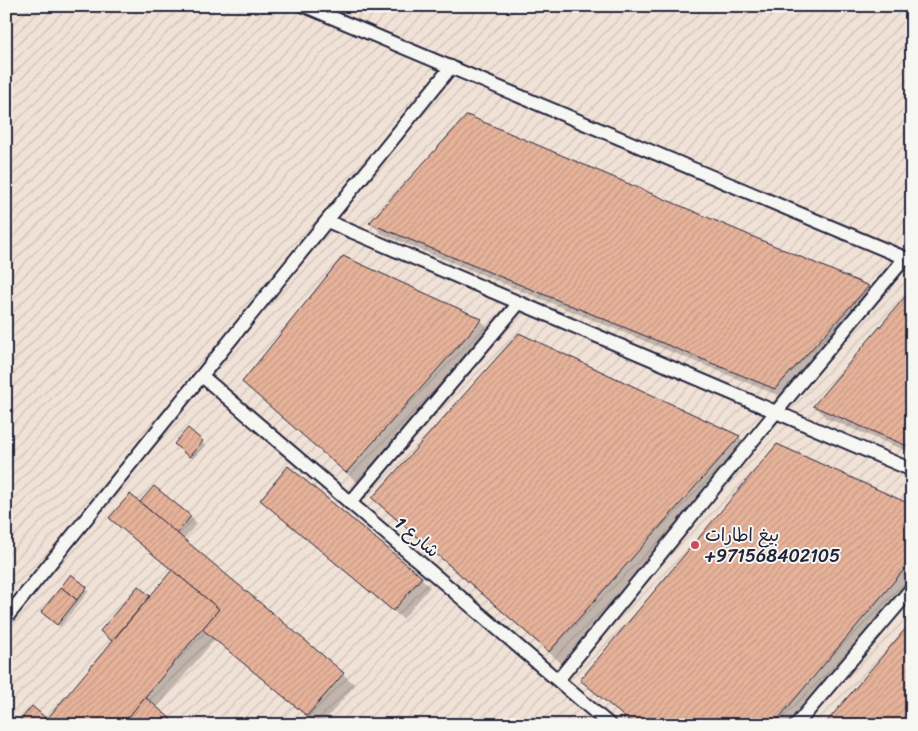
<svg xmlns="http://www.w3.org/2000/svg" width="918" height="731" font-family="Sriracha,'Playpen Sans Arabic',sans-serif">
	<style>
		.industrial { fill: url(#industrial-furrows) }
		.shadow { fill: #0003 }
		.building { fill: url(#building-hatch); stroke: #22223b }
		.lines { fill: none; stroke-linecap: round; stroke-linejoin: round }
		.service-casing { stroke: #22223b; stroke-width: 16 }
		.service { stroke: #f6f6f2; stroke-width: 12 }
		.poi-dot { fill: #d1495b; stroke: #f6f6f2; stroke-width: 2 }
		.labels { text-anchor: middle; stroke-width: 4; stroke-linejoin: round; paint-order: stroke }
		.poi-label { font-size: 18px; fill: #22223b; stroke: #f6f6f2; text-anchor: start }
		.street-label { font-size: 18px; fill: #22223b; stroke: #f6f6f2 }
	</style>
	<defs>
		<pattern id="industrial-furrows" width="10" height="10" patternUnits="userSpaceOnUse" patternTransform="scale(1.25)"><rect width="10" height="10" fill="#f1e2d7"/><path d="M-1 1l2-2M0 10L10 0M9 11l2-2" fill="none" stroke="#cec2b9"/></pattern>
		<pattern id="building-hatch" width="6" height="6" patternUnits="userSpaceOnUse" patternTransform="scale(1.25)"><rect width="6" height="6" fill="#e6b299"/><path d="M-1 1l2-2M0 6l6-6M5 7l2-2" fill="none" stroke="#c59985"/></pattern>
	</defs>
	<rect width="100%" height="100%" fill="#f6f6f2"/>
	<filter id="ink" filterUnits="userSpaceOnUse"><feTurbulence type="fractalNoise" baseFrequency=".02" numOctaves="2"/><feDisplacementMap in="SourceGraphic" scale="10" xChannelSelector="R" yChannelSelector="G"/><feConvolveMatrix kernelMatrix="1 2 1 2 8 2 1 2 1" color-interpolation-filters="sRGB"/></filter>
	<g filter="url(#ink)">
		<rect class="industrial" x="6" y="6" width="906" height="719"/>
		<g class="shadow">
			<polygon points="467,116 868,287 880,298 787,399 382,234 371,223"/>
			<polygon points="912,295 912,453 826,418 815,406"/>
			<polygon points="481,320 492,332 358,483 255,393"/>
			<polygon points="520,335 739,437 751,449 561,663 386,510"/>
			<polygon points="188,430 205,445 192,459 176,444"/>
			<polygon points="154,487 197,523 183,540 343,674 355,685 321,725 317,725 215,639 156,709 175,725 21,725 32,708 47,721 114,641 108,637 138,587 150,598 172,571 111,518 146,509"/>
			<polygon points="261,500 421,578 430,587 403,619"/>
			<polygon points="912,506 912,585 794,725 633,725 581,679"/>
			<polygon points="71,576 89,591 60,627 45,615"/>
		</g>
		<g class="building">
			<polygon points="467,115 869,286 775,389 369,223"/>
			<polygon points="343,256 482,319 346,473 242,382"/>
			<polygon points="909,292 912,294 912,448 813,406"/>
			<polygon points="519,333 740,436 549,652 372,498"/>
			<polygon points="188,428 203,441 189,457 174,444"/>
			<polygon points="777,444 912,505 912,560 773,725 634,725 580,680"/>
			<polygon points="288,466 422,577 393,611 260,500"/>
			<polygon points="154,486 191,516 177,534 140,502"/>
			<polygon points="130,494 344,673 307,716 202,629 219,609 109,518"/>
			<polygon points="172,570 219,609 145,697 122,725 42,725"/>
			<polygon points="71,574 87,587 77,600 61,587"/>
			<polygon points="138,586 150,596 112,641 100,631"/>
			<polygon points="61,587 77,600 57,625 41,612"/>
			<polygon points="912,621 912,725 824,725"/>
			<polygon points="145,697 171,719 166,725 122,725"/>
			<polygon points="32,706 47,719 42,725 20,725 18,723"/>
		</g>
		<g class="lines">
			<defs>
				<g id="service">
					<polyline points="305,6 912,261"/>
					<polyline points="327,221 912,470"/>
					<polyline points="202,376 610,725"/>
					<polyline points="350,503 519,303"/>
					<polyline points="6,618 451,67"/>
					<polyline points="558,680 776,412 905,258"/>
					<polyline points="796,725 912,588"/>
				</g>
			</defs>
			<use href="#service" class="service-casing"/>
			<use href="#service" class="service"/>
		</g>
	</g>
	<circle class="poi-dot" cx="695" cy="545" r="5"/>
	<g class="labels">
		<g class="poi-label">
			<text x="705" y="541">بيغ اطارات<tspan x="705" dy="21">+971568402105</tspan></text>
		</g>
		<g class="street-label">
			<text transform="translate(417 537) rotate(40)" y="6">شارع 1</text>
		</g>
	</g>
	<rect width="918" height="731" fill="none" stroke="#f6f6f2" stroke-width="25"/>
	<rect x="12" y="12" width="893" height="706" fill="none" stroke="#22223b" stroke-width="2" filter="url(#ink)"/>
</svg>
